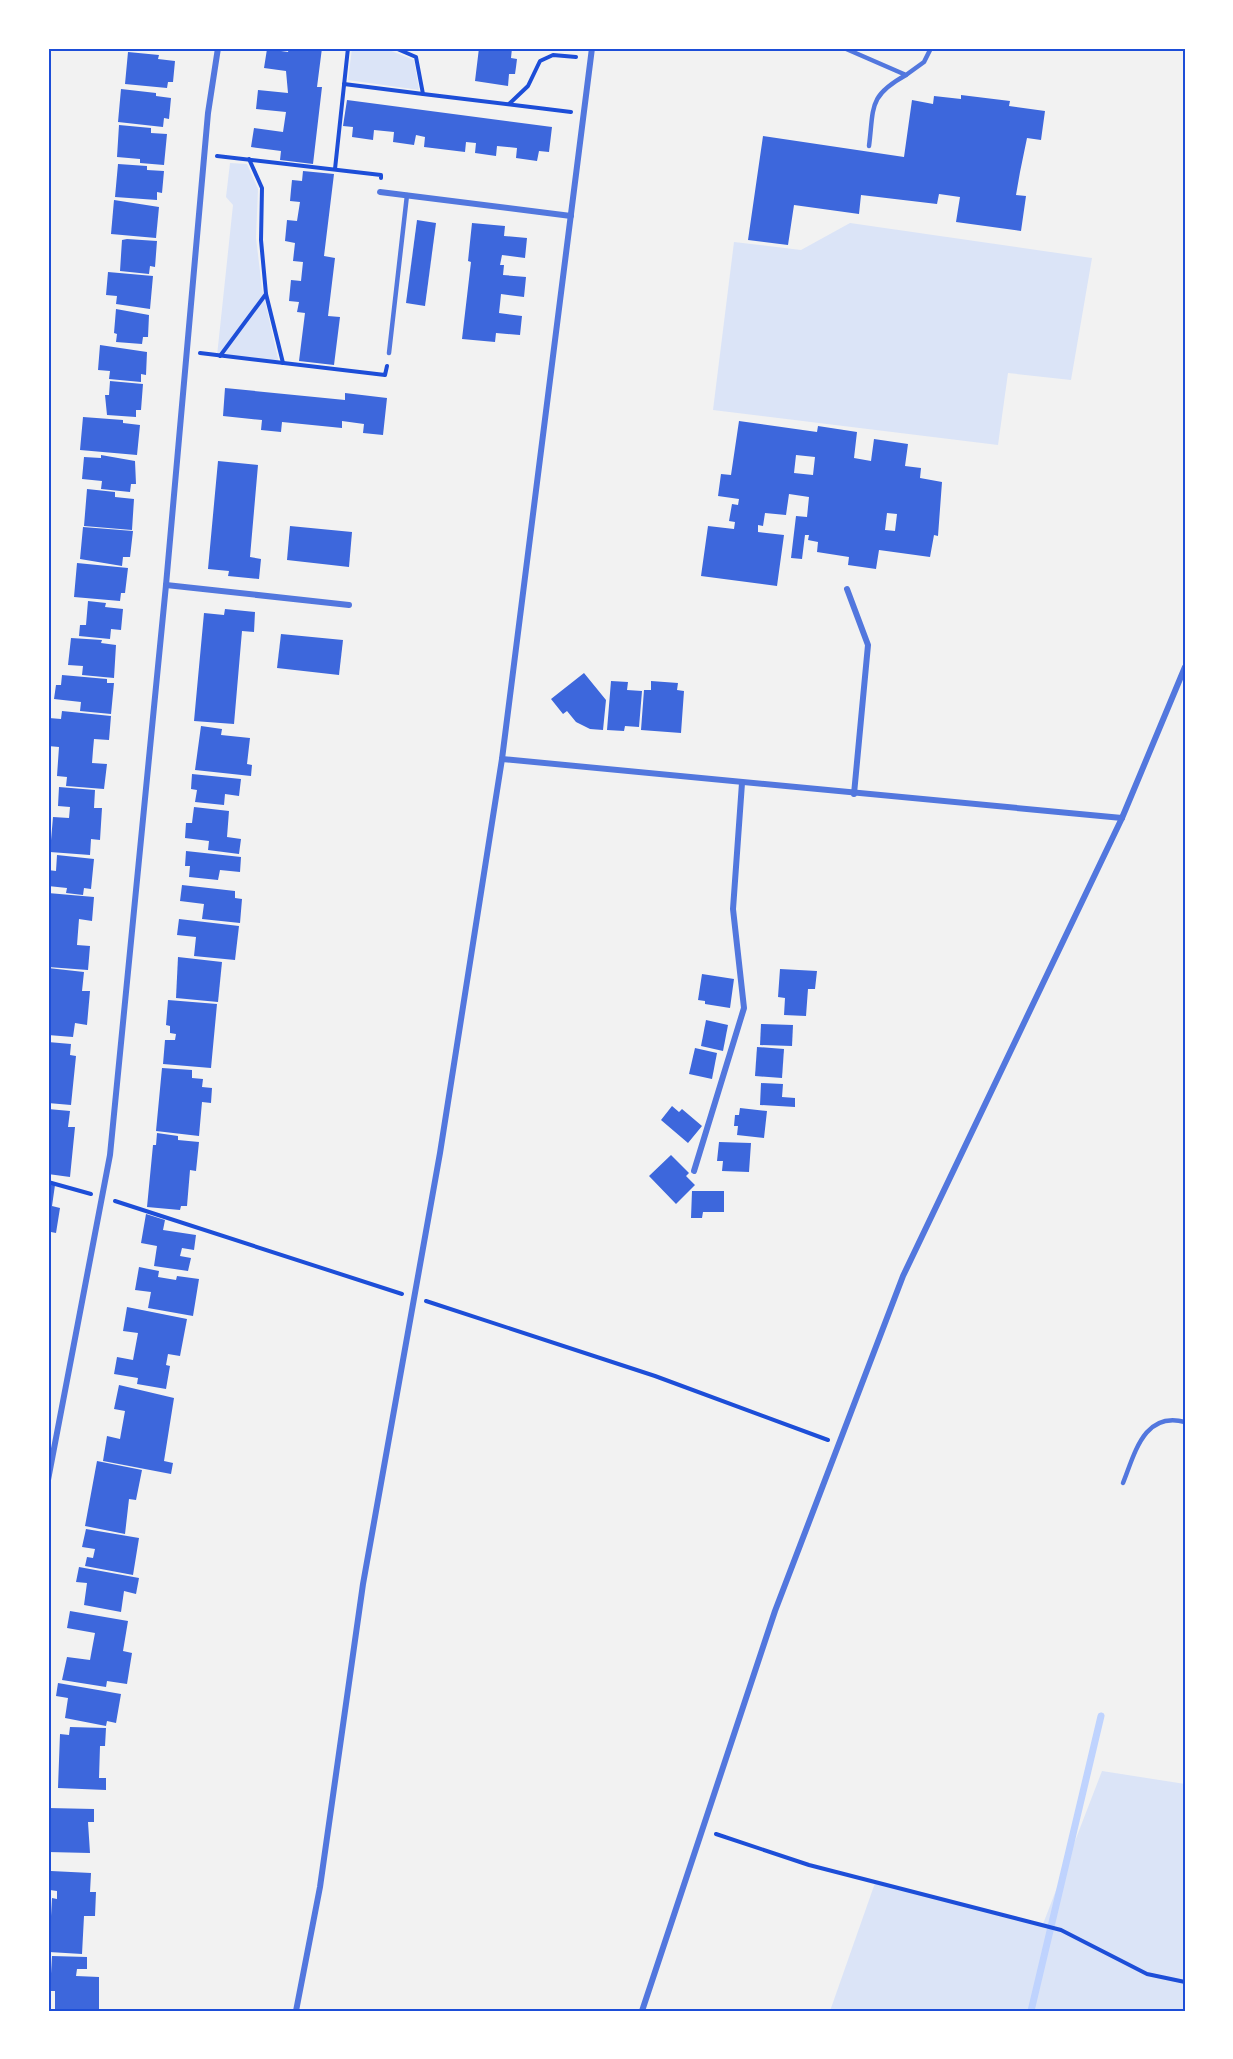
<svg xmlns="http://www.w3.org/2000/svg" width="1233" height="2059" font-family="'Roboto Condensed',sans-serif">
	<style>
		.green { fill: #dbe4f7 }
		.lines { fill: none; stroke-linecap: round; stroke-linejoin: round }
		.stream { stroke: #bfd3fe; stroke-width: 7 }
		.building { fill: #3d67dc; fill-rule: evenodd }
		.path { stroke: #1d4ed8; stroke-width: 4 }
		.service { stroke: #5277de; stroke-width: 4.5 }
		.minor { stroke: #5277de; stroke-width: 6 }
		.neatline { fill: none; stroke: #1d4ed8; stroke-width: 2 }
	</style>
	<rect width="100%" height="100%" fill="#f2f2f2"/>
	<g class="green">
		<polygon points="352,48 384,48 414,60 419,90 348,80"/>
		<polygon points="230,163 247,164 258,189 256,238 262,288 279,363 217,356 233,205 226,197"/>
		<polygon points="850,223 1092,258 1071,380 1008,373 998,445 713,410 734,242 801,250"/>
		<polygon points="1102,1771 1185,1784 1185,2011 830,2011 875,1883 1043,1924"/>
	</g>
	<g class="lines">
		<polyline class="stream" points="1031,2011 1101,1716"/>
	</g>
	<g class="building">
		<polygon points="289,48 322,48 317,87 322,87 313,164 280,160 281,151 251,147 254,128 283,132 286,112 256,109 258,90 288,93 286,71 264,68 267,49 288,52"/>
		<polygon points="479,48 512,48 511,58 517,59 516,67 515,74 509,74 508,86 475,81"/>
		<polygon points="128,52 159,55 158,59 175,61 173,82 168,82 167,88 125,84"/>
		<polygon points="121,89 156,93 156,96 171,98 169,119 164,118 163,127 118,122"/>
		<polygon points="961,95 1010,101 1009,106 1045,111 1041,140 1027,138 1020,172 1016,195 1026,196 1021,231 956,222 960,197 939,194 937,204 861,195 859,214 794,205 788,245 748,240 763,136 904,157 912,100 933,104 934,96 961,99"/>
		<polygon points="347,100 552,127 549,152 539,151 537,161 516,158 517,148 497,146 496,156 475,153 476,143 466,142 465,152 424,147 425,137 416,135 414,145 393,142 394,132 374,130 373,140 352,137 353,127 343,126"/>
		<polygon points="119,125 151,128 151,133 167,134 164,165 140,163 140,159 117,157"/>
		<polygon points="118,164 147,166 147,170 164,171 162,193 157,192 157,200 115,197"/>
		<polygon points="303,171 334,174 324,256 335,258 328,316 340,317 334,365 299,361 305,313 297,312 299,302 289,301 291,280 301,281 303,262 293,261 295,243 285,241 287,220 297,221 300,202 290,201 291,190 292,180 302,181"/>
		<polygon points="114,200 159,207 156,238 111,234"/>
		<polygon points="417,220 436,223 425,306 406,303"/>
		<polygon points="472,223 505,226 504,236 527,238 525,258 502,255 500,265 504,265 503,275 526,277 524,297 501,294 500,304 499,313 522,316 520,335 496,333 495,342 462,339 471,262 468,261"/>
		<polygon points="127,239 157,241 155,267 150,266 149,274 120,271 122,240"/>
		<polygon points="108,272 153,276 150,309 116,304 117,296 106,295"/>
		<polygon points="116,309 149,315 148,337 143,337 142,344 116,342 117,334 114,333"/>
		<polygon points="100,345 147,352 146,375 141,374 141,382 109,379 110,371 98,370"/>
		<polygon points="110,381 143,384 141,410 136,410 136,417 107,415 105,395 109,395"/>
		<polygon points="225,388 345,400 345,393 387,398 383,435 363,433 364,424 342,421 342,428 282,422 281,432 261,430 262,420 223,416"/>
		<polygon points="83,417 123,420 123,423 140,425 137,455 80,450"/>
		<path d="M739 421 817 432 818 426 857 432 854 458 871 461 874 439 908 444 905 466 921 468 920 478 942 482 938 536 934 535 930 557 879 550 876 569 848 565 849 557 817 552 818 542 808 540 809 535H805L802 559 791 558 796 516 807 517 809 497 789 494 786 515 765 513 763 526 758 525V532L784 535 777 586 701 576 708 526 734 529 735 522 729 521 732 504 738 505 739 499 718 496 721 474 731 475ZM796 455 815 457 813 475 794 473ZM887 513 897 514 895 531 885 530Z"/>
		<polygon points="101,455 135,461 136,484 131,484 130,492 101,489 102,481 82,479 84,457 101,458"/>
		<polygon points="218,461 258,465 250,557 261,559 259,579 228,576 229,571 208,569"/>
		<polygon points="87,489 115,492 115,497 134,499 132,530 84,526"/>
		<polygon points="290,526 352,532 349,567 287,560"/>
		<polygon points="83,527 133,531 130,557 123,557 122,566 80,559"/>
		<polygon points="77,563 128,568 125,593 121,593 120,601 74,597"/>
		<polygon points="88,601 106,603 105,607 123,609 121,630 111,629 110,639 79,636 80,625 86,625"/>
		<polygon points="225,609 255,612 254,632 242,631 234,724 194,721 204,613 224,615"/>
		<polygon points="281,634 343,640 339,675 277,668"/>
		<polygon points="71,638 102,640 101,643 116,645 114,678 82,675 83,666 68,665"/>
		<polygon points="584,673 606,700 603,730 590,729 576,722 567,711 563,714 551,699"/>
		<polygon points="62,675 107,679 107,683 114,683 111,714 80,711 81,702 54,699 56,685 61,685"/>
		<polygon points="611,681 628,682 627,690 642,691 639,727 625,726 624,731 607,730"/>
		<polygon points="651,681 678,683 677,690 684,691 681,733 641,730 644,690 651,690"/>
		<polygon points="62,711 111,716 109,740 94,739 93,750 92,763 107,764 104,789 66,786 67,777 57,776 59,747 48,746 48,730 49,718 61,719"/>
		<polygon points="201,726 222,729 221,735 250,738 247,764 252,765 251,776 195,770"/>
		<polygon points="192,774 241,779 239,796 225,794 224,805 195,802 197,790 191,789"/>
		<polygon points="59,787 95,790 94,808 102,808 100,840 91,839 90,855 50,852 53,817 69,818 70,807 58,806"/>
		<polygon points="194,807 229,811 227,837 241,839 239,854 208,850 209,841 185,838 186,823 192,823"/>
		<polygon points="186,851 241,857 240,872 220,870 218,880 189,877 190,866 185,866"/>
		<polygon points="57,855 94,859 91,889 84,888 83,895 66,893 67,888 48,886 48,870 56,871"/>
		<polygon points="182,885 235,891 235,898 242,899 240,923 202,919 204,904 180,901"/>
		<polygon points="48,893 94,897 92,921 79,919 77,945 90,946 88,970 48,967"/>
		<polygon points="179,919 239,926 235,960 194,956 196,937 177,935"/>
		<polygon points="178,957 222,962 218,1002 176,998"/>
		<polygon points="48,968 84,972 82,991 90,991 87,1025 75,1023 73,1037 48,1035"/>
		<polygon points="780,969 817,971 815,989 808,989 806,1016 784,1015 785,998 778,997"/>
		<polygon points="702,974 734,979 730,1008 705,1004 705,1001 698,1000"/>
		<polygon points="168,1000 217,1004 211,1068 163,1064 165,1040 175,1040 176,1034 170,1033 170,1026 166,1025"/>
		<polygon points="706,1020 728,1025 723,1051 701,1046"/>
		<polygon points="761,1024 793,1025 792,1046 760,1045"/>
		<polygon points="48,1042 71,1044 70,1055 76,1056 71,1105 48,1103"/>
		<polygon points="757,1047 784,1049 782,1078 755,1076"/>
		<polygon points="695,1048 717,1053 712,1079 689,1074"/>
		<polygon points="162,1068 192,1070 192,1078 203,1079 202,1087 212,1088 211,1103 202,1102 199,1136 156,1131"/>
		<polygon points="761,1083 783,1084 782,1097 795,1098 795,1107 760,1105"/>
		<polygon points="672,1106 679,1112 682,1109 702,1126 688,1143 661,1120"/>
		<polygon points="740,1108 767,1111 764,1138 737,1135 738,1126 734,1126 735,1115 739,1115"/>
		<polygon points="48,1109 70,1111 68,1127 75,1127 70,1177 48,1174"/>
		<polygon points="157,1133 178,1136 178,1140 199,1142 196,1171 190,1170 187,1206 181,1206 180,1210 147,1207 153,1145 156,1145"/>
		<polygon points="719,1142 751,1143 749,1172 722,1171 723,1161 717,1161"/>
		<polygon points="671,1155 689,1173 686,1176 695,1185 676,1204 649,1176"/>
		<polygon points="48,1184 55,1185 52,1206 60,1208 56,1233 51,1232 49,1243"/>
		<polygon points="692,1191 724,1191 724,1212 703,1212 702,1218 691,1218"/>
		<polygon points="146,1214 165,1220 163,1230 196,1235 194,1250 182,1248 180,1256 191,1258 188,1271 154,1266 157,1246 141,1243"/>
		<polygon points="139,1267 159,1271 158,1277 176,1280 177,1276 199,1279 193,1316 148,1308 151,1292 135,1290"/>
		<polygon points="127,1307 187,1319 180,1356 168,1354 166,1365 170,1366 166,1389 137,1384 138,1378 114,1374 117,1357 133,1360 138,1333 123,1331"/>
		<polygon points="119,1385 174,1398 164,1461 173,1463 171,1474 103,1461 107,1436 120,1439 125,1411 114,1409"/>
		<polygon points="97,1461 142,1470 136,1500 129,1499 125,1534 85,1526"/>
		<polygon points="86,1529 139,1538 133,1575 85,1566 87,1557 93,1558 95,1549 82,1547"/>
		<polygon points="79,1567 139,1578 136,1594 124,1591 121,1612 84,1605 87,1583 76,1582"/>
		<polygon points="70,1611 128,1621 123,1651 132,1653 127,1684 107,1681 106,1687 62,1680 67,1657 90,1660 95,1633 67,1628"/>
		<polygon points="58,1683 121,1694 116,1723 107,1721 106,1726 65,1718 68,1698 56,1696"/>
		<polygon points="70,1727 106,1728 105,1746 100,1746 99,1778 106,1778 106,1790 58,1788 60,1734 69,1735"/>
		<polygon points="48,1808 94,1809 94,1822 88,1822 90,1853 48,1852"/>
		<polygon points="51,1871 91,1873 90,1892 96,1892 95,1916 84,1916 82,1954 49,1952 52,1898 57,1899 57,1891 50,1890"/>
		<polygon points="52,1956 87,1957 87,1969 77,1969 76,1976 99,1977 99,2011 55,2011 55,1991 50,1991"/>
	</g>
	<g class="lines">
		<g class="path">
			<polyline points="395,48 416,57 423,94 571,112"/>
			<polyline points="344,84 423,94"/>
			<polyline points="509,104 528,86 540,61 553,55 576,57"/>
			<polyline points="217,156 381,175 381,178"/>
			<polyline points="249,159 262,188 261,240 266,294 283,363"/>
			<polyline points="335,169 348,48"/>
			<polyline points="200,353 385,375 387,366"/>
			<polyline points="220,356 266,294"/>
			<polyline points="48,1182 91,1194"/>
			<polyline points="115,1201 402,1294"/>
			<polyline points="426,1301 655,1376 828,1440"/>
			<polyline points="716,1834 809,1865 1061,1930 1147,1974 1185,1982"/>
		</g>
		<g class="service">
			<polyline points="844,48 906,75 924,62 931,48"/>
			<path d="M869 146C874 107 868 96 906 75"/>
			<polyline points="389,353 407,195"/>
			<path d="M1123 1483C1135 1453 1144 1411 1185 1422"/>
		</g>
		<g class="minor">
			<polyline points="380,192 571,216"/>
			<polyline points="166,585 349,605"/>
			<polyline points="847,589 868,645 854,794"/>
			<polyline points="502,759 1122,818"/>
			<polyline points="694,1171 744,1008 733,909 742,783"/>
			<polyline points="48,1480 110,1155 166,585 208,113 218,48"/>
			<polyline points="296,2011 320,1887 363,1584 440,1153 502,759 592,48"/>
			<polyline points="642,2011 775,1611 903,1276 1122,818 1185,667"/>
		</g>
	</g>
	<rect width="1233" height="2059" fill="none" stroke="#ffffff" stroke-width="99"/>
	<rect x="50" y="50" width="1134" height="1960" class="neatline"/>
</svg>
